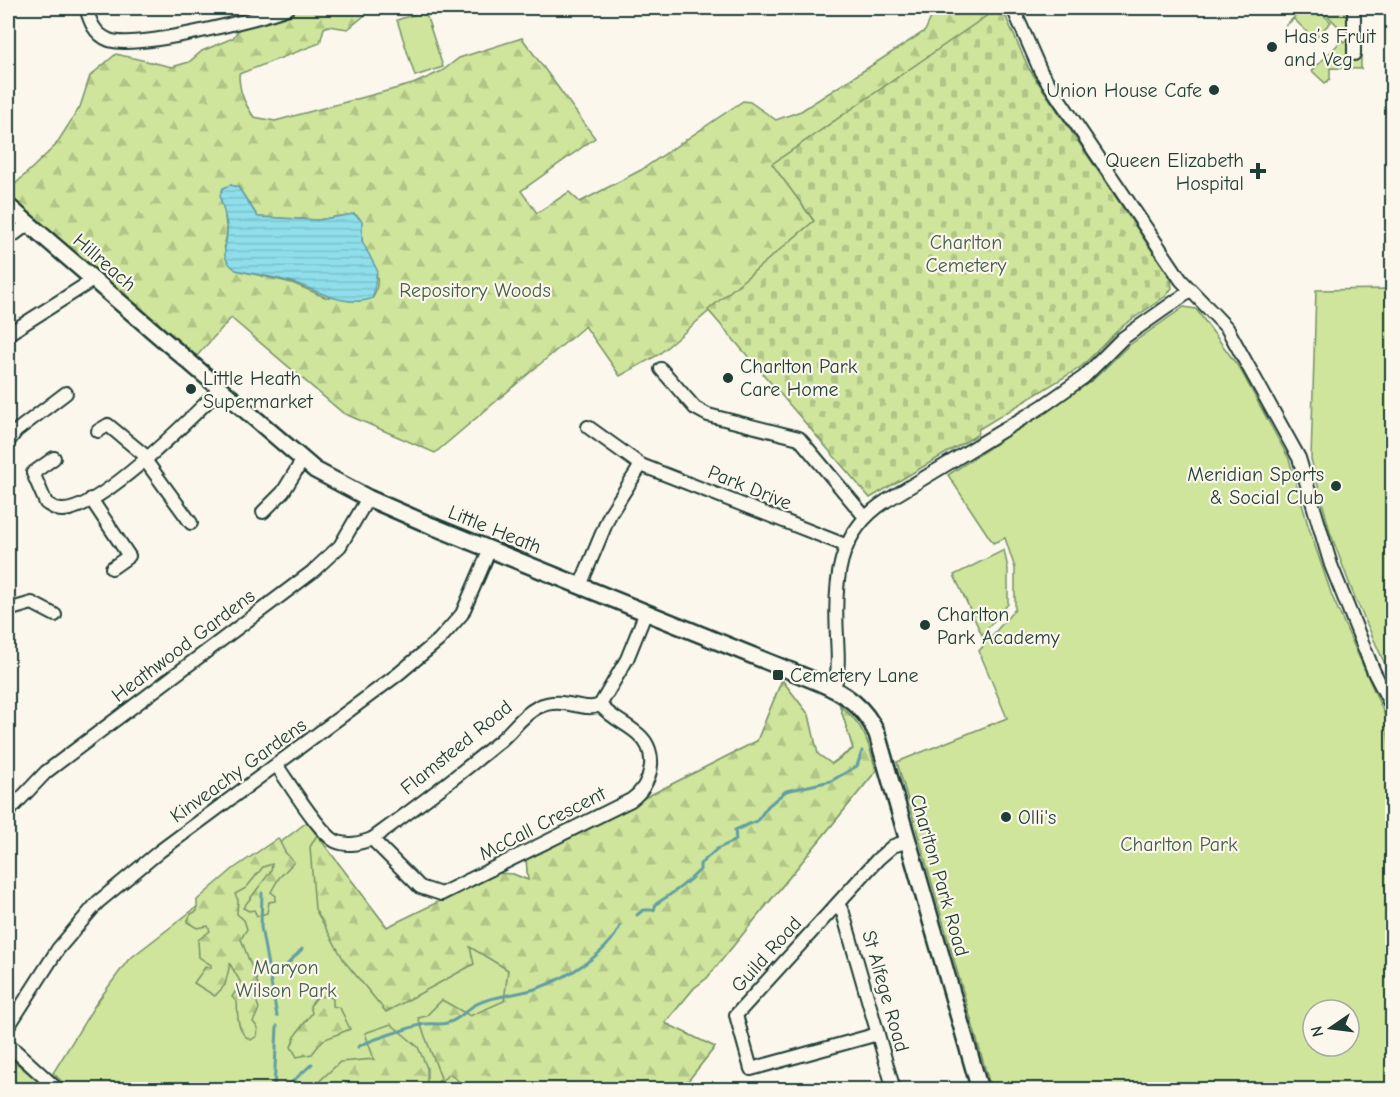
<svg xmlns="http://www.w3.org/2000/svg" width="1400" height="1097" font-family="'Comic Neue',sans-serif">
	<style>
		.green { fill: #cee59b; stroke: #769168; stroke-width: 1.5; fill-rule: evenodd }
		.forest { fill: url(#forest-firs); stroke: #769168; stroke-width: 1.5; fill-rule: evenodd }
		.cemetery { fill: url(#cemetery-stones); stroke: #769168; stroke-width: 1.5 }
		.water { fill: url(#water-rules); stroke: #629ea2; stroke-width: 1.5 }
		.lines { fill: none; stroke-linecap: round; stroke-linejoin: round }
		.stream { stroke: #629ea2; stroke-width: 3 }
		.minor-casing { stroke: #1f3d34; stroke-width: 16 }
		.major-casing { stroke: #1f3d34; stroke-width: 20 }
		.minor { stroke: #fbf7ec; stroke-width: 12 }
		.major { stroke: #fbf7ec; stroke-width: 15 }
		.poi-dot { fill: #1f3d34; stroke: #fbf7ec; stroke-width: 2 }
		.labels { text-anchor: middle; stroke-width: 4.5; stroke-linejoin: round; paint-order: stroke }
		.poi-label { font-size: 20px; fill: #1f3d34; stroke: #fbf7ec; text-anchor: start }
		.park-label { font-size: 20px; fill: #425f49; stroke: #fbf7ec }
		.street-label { font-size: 20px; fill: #1f3d34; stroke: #fbf7ec }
	</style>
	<defs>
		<pattern id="forest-firs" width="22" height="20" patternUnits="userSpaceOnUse" patternTransform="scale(1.5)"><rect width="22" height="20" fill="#cee59b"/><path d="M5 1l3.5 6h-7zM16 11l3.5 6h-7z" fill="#b0c586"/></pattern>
		<pattern id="cemetery-stones" width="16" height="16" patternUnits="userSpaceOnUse" patternTransform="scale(1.5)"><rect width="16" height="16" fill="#cee59b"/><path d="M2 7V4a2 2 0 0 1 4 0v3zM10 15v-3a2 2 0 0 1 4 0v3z" fill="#b0c586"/></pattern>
		<pattern id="water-rules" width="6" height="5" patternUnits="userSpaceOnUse" patternTransform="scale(1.5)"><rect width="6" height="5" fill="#8fdeec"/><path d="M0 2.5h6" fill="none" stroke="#7bbfcb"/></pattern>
	</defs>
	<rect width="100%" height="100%" fill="#fbf7ec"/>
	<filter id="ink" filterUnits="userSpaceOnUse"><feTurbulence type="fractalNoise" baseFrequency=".0167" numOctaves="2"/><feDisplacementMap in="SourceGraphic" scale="12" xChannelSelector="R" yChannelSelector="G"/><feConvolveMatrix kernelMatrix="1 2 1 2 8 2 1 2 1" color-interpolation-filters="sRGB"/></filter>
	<g filter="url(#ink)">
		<g class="green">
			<polygon points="1304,8 1316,8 1331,22 1314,39 1294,19 1285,26"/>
			<polygon points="1320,8 1352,8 1353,56 1361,55 1361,69 1330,68 1330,79 1325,83 1312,71 1342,40 1344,42 1349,37"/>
			<polygon points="425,11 443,67 415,76 397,20"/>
			<polygon points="1392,289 1392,680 1353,593 1330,532 1311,459 1316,290"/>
			<path d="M1184 307 1196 309 1240 369 1289 459 1308 525 1332 596 1387 720 1392 776V1089H991L897 762 1007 718 979 651 1015 609V568L1005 538 993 543 948 475 1094 379 1128 346ZM1313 1010H1349V1046H1313Z"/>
			<polygon points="1004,550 1008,569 1008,604 982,635 954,575"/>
			<path d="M782 680 809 715 817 754 831 764 853 748 840 706C864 724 869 743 876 771L707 978 694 988 665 1023 715 1047 683 1087 684 1089 71 1090 53 1073 95 1005 128 960 307 822 387 927 438 903 513 874 528 880 526 858 757 741Z"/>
			<polygon points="8,1056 47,1089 8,1089"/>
		</g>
		<g class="forest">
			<path d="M288 8H371L370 11 348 29 328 26 324 28 320 43 239 74C239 91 244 103 254 117L275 121 413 84 442 71 459 58 522 38 595 138 521 191 537 213 569 192 580 202 641 170 743 101 750 102 776 120 801 111 925 31 935 9 941 8 946 11 957 8H1009L1007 14 982 25 830 124 775 167 814 221 658 355 620 376 585 326 435 453 343 413 231 318 195 358 8 195V191L55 146 80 107 90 76 116 54 172 67 189 62 202 51 233 38 246 19ZM230 185 238 187 258 217 318 220 354 214C366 219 360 233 363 244 369 266 385 271 373 298L325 297 292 283 236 270 224 247 227 234 225 217Z"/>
			<path d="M782 680 809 715 818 754 832 764 853 749 840 706C864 724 869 743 876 771L707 978 694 988 665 1023 715 1047 683 1087 684 1089 491 1090 489 1087 468 1089 450 1074 441 1081 437 1089H433L441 1078 418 1018 426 1016 442 1000 470 1016 504 1001 508 970 470 947 474 964 386 1012 345 962 315 909 310 847 317 835 387 927 497 873 513 874 528 880 526 858 757 741Z"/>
			<path d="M278 838 285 852 294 862 279 878 271 892 276 896 275 901 269 902 267 913 257 916 254 910 249 911 243 908 271 871 272 864 263 867 246 888 235 894 238 900 237 914 244 920 247 929 241 939 258 984 253 990 259 1009 253 1022 258 1028 257 1036 251 1040C236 1033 238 1016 237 1002L232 997 241 983 230 964 225 985 215 996 194 983 206 966 211 968V965L199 957 198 940 210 931 208 926 197 928 187 922 191 914 197 911V900L233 869Z"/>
			<polygon points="325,996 333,998 333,1006 340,1008 350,1029 323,1040 312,1054 297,1057 291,1047 296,1034 312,1013 310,1006 317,997"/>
			<polygon points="391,1024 418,1047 427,1068 427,1089 311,1089 340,1062 374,1059 365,1033"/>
		</g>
		<polygon class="cemetery" points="998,8 1002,8 1029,69 1171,279 1172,288 1166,296 1121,327 1081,367 979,429 977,435 870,498 708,310 814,221 772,164"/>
		<path class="water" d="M230 185 238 187 258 217 318 220 354 214 362 221V241L377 270 373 298C346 309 317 290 292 282 274 277 254 274 236 270 216 255 229 246 227 227 226 216 222 206 220 195L223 188Z"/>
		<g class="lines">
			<g class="stream">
				<polyline points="262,893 261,927 277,1016"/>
				<path d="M637 915 643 910H654L656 904C672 894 687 883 700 870V864L717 849 736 840 735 830 757 821 768 806 786 791 831 781 857 766 862 751"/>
				<polyline points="282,970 302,949"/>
				<path d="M358 1047C363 1042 418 1025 425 1024 433 1023 439 1025 447 1023 459 1020 464 1012 473 1006 492 995 518 995 538 988 566 978 608 954 620 926"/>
				<polyline points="274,1090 277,1026"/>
				<polyline points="283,1090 312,1064"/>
			</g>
			<defs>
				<g id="minor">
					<path d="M86 8C90 21 94 34 109 40 135 50 259 19 288 8"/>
					<polyline points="1013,8 1041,72 1181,280 1227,328 1299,458 1331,565 1374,672 1392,707"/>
					<polyline points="1354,8 1354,54"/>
					<polyline points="8,239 28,224"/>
					<polyline points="8,334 93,280"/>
					<polyline points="661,369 695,408 708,415 799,438 865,517"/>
					<polyline points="588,427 641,465 845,545"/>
					<polyline points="98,431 108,425 148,458"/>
					<polyline points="8,442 16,431 66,393"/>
					<path d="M54 458 33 473 46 503C51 506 56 510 62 510 99 511 192 417 219 390"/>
					<polyline points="145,460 191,523"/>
					<polyline points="91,499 129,556 112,568"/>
					<polyline points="263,512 283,492 302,461"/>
					<polyline points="580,586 610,514 641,465"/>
					<polyline points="8,610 32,603 55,615"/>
					<path d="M834 689C839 673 838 654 837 637 834 583 836 533 886 501L1043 406 1084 377 1123 338 1190 291"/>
					<path d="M277 766C289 783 319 832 335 841 348 847 360 843 372 839 415 808 459 775 500 741 513 730 522 715 538 707 563 695 583 713 600 705L627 659 646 612"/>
					<polyline points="8,812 46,772 312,572 340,546 368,498"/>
					<path d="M372 839 420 887 441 894 631 800C652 785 660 752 638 734 624 722 614 720 600 705"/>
					<polyline points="838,904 843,913 894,1090"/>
					<polyline points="8,1027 58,949 98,902 160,851 397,675 439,640 462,614 490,549"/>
					<polyline points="878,1034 751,1069 736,1015 878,859 893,846 908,841"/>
					<polyline points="8,1044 58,1090"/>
				</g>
				<path id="major" d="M8 206 315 470 368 498 432 526 818 682C845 693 865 707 877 734L980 1090"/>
			</defs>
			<use href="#minor" class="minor-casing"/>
			<use href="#major" class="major-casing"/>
			<use href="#minor" class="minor"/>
			<use href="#major" class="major"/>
		</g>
	</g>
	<g class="poi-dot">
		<circle cx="1272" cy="47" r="6"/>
		<circle cx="1214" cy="90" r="6"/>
		<path d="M1255 162h6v6h6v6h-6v6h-6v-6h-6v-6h6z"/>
		<circle cx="728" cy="378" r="6"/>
		<circle cx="191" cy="389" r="6"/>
		<circle cx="1336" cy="486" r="6"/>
		<circle cx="925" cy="625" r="6"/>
		<rect x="772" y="669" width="12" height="12" rx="3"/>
		<circle cx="1006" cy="817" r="6"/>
	</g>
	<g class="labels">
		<g class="poi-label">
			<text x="1284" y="43">Has’s Fruit<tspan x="1284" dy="23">and Veg</tspan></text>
			<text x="1202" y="97" text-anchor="end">Union House Cafe</text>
			<text x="1244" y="167" text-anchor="end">Queen Elizabeth<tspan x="1244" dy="23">Hospital</tspan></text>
			<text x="740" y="373">Charlton Park<tspan x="740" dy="23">Care Home</tspan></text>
			<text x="203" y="385">Little Heath<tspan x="203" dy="23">Supermarket</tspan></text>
			<text x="1324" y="481" text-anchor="end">Meridian Sports<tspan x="1324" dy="23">&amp; Social Club</tspan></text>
			<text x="937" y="621">Charlton<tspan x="937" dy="23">Park Academy</tspan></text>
			<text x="790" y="682">Cemetery Lane</text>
			<text x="1018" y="824">Olli's</text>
		</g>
		<g class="park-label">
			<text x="966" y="249">Charlton<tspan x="966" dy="23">Cemetery</tspan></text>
			<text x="475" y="297">Repository Woods</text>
			<text x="1179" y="851">Charlton Park</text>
			<text x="286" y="974">Maryon<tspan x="286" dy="23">Wilson Park</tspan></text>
		</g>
		<g class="street-label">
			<text transform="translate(105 262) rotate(41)" y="7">Hillreach</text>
			<text transform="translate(750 487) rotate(22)" y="7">Park Drive</text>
			<text transform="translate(495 529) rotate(22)" y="7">Little Heath</text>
			<text transform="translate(183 645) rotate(-37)" y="7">Heathwood Gardens</text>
			<text transform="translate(456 747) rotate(-39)" y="7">Flamsteed Road</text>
			<text transform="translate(238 770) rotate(-36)" y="7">Kinveachy Gardens</text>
			<text transform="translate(542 823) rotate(-27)" y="7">McCall Crescent</text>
			<text transform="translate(940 875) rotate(74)" y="7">Charlton Park Road</text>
			<text transform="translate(766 954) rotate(-48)" y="7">Guild Road</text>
			<text transform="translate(886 991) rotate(74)" y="7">St Alfege Road</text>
		</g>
	</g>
	<rect width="1400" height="1097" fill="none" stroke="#fbf7ec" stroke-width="30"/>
	<rect x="15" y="15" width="1370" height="1067" fill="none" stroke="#1f3d34" stroke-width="2" filter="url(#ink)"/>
	<g transform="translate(1331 1028) rotate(256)"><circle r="28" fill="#fbf7ec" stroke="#a3ada2" stroke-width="1.5"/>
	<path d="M0-4.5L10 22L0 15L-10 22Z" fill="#1f3d34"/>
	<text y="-9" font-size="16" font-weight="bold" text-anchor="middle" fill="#1f3d34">N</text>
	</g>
</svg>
